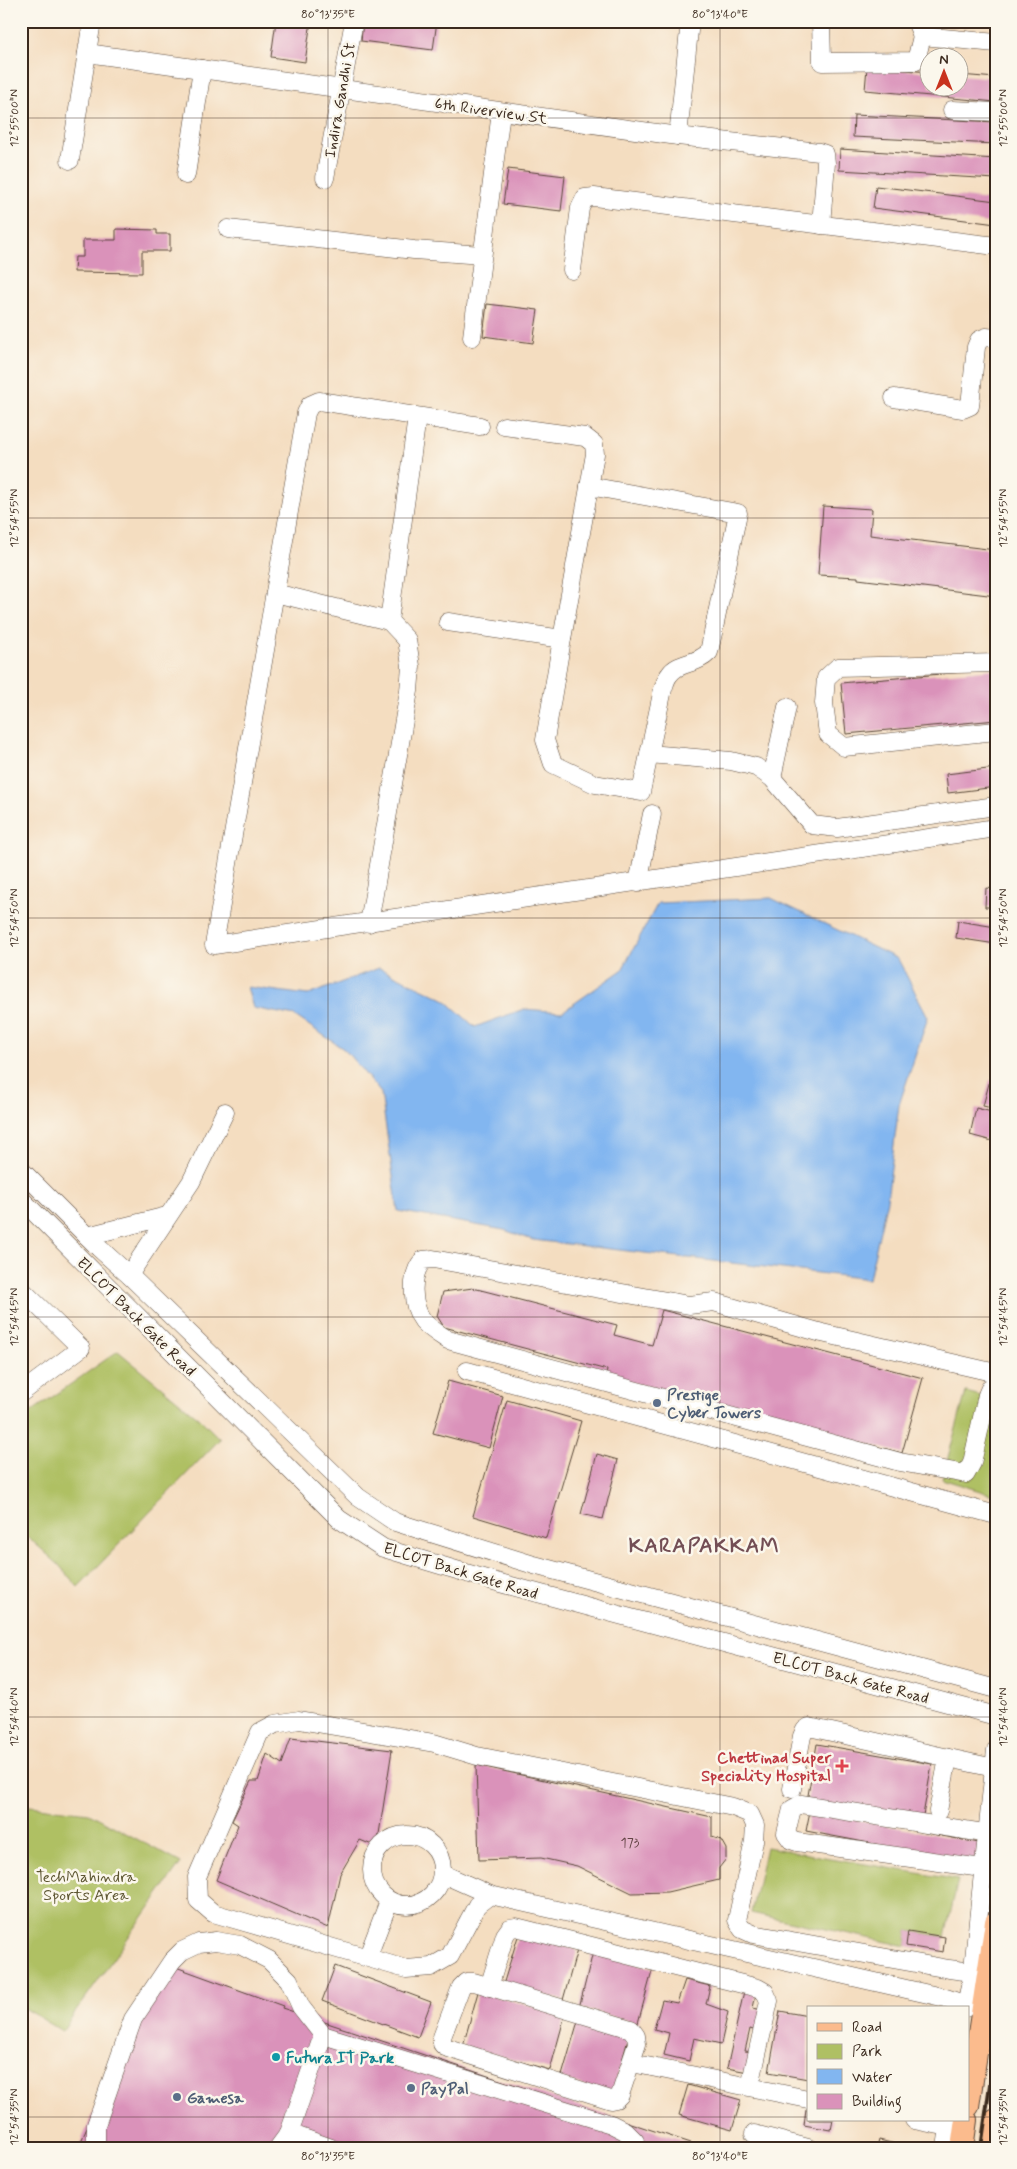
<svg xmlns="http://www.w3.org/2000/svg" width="1017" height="2169" font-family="Mynerve,sans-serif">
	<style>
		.green { fill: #afc064; stroke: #757541 }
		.water { fill: #82b6f0; stroke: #5e7087 }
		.building { fill: #da92ba }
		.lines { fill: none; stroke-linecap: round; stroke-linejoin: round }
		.minor-casing { stroke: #574536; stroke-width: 19 }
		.major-casing { stroke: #574536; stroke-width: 24 }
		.minor { stroke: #fff; stroke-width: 18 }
		.major { stroke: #fbbb8d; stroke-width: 22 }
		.rail { stroke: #3b2a1e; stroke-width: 4 }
		.ticks { fill: none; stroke: #3b2a1e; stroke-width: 1; stroke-opacity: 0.45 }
		.service-dot { fill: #5c6f8a; stroke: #fbf7ec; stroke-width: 2 }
		.health-dot { fill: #e0444e; stroke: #fbf7ec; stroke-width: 2 }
		.culture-dot { fill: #0f9aa8; stroke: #fbf7ec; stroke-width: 2 }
		.labels { text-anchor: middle; stroke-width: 5; stroke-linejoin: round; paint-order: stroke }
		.number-label { font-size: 14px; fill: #634445 }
		.street-label { font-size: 16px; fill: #3b2a1e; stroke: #fbf7ec }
		.service-label { font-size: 16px; font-weight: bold; fill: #4e5e75; stroke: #fbf7ec; text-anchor: start }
		.health-label { font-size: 16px; font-weight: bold; fill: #be3a42; stroke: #fbf7ec; text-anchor: end }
		.park-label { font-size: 16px; fill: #5e5733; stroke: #fbf7ec }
		.culture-label { font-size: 16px; font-weight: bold; fill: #0d838f; stroke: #fbf7ec; text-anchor: start }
		.district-label { font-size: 21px; font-weight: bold; letter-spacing: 1px; fill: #734e55; stroke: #fbf7ec }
		.neatline { fill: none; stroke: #3b2a1e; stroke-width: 2 }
		.ticks-label { font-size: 12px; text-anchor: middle; fill: #3b2a1e }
	</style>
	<rect width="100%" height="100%" fill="#fbf7ec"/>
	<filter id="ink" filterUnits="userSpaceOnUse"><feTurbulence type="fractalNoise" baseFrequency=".02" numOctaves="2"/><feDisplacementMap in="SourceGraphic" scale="10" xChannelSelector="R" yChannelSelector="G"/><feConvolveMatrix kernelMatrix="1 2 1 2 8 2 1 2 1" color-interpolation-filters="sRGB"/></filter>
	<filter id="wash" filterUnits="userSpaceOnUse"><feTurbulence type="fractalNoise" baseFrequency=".0096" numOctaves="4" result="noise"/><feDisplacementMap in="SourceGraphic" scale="20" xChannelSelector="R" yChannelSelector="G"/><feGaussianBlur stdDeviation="1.12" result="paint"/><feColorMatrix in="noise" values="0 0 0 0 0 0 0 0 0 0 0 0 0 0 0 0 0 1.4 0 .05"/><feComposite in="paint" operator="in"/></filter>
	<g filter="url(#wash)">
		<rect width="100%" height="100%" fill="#f4ddc0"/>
		<g class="green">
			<polygon points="118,1351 200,1419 220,1439 78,1587 58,1564 21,1531 21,1419"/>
			<polygon points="966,1392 996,1400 996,1496 942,1479"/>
			<polygon points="21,1805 89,1813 181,1863 62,2031 21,2006"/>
			<polygon points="766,1847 958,1880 945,1937 908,1931 906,1946 751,1913"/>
		</g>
		<polygon class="water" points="771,898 898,959 928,1017 899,1105 887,1200 869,1279 533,1240 504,1230 398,1211 381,1093 345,1050 295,1016 253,1008 247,987 308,995 379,968 444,999 475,1027 524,1009 562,1012 622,970 658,903"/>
		<g id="blocks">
			<g class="building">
				<polygon points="276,21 311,21 305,62 271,57"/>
				<polygon points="363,21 437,21 433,50 361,41"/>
				<polygon points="867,67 930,72 930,88 960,88 960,75 996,78 996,102 865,90"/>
				<polygon points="854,115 996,122 996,144 853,137"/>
				<polygon points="840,149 996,159 996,179 839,170"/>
				<polygon points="508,169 565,176 561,211 503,204"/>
				<polygon points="876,186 996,201 996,224 873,208"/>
				<polygon points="116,229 157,230 157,234 170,234 170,251 142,251 142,273 74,272 75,257 83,257 83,240 116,240"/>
				<polygon points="487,304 538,310 533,343 483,336"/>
				<polygon points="823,506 872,509 870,535 996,550 996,596 858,579 858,577 818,575"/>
				<polygon points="996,669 996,720 846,734 841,683"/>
				<polygon points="996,768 996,787 948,793 946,774"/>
				<polygon points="986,888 996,889 996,907 985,907"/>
				<polygon points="958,921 996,927 996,944 956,938"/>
				<polygon points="990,1080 996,1082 996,1109 983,1106"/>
				<polygon points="976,1108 996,1113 996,1142 970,1135"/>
				<polygon points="473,1288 617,1325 614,1335 652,1345 662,1310 923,1378 902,1453 606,1376 607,1370 444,1327 437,1316 443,1292"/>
				<polygon points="448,1381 503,1396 489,1448 433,1433"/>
				<polygon points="507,1400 581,1421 546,1538 473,1516"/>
				<polygon points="597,1454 618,1460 603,1519 581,1514"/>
				<polygon points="291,1738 392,1750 377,1847 360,1840 340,1874 328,1928 216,1880 238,1825 232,1821 251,1781 258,1781 267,1754 282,1764"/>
				<polygon points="817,1744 932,1764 922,1821 807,1801"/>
				<polygon points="476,1765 712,1817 712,1837 721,1840 726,1849 726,1859 719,1868 719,1880 667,1892 632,1893 577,1866 541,1858 479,1860"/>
				<polygon points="810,1811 979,1843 975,1863 806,1831"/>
				<polygon points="908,1931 945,1937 943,1952 906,1946"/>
				<polygon points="519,1933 577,1950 563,2000 503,1985"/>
				<polygon points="593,1952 653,1968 638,2023 579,2008"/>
				<polygon points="173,1966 283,2006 282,2008 706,2148 78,2148 159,1967"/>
				<polygon points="335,1966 431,2002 418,2037 322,2001"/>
				<polygon points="685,1980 710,1986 706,2004 728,2012 721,2044 694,2038 689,2061 664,2055 669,2033 654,2029 662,2000 677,2003"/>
				<polygon points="744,1991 756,1994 753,2008 762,2010 757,2031 750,2029 745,2051 753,2052 748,2072 727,2068"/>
				<polygon points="478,1992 565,2015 550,2070 463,2046"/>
				<polygon points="780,2011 808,2016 808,2079 769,2072"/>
				<polygon points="578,2021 629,2036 612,2095 561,2079"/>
				<polygon points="688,2085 741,2100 732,2130 679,2115"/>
				<polygon points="806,2110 808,2110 808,2120 833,2120 831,2130 804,2125"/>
				<polygon points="879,2140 908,2147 908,2148 877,2148"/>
			</g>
		</g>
	</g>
	<g filter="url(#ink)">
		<use href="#blocks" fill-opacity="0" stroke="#574536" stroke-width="1"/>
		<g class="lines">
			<defs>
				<g id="minor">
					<polyline points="821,21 822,62 916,61 922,36"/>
					<polyline points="916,21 922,36 996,43"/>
					<polyline points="87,53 678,136 819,152 825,154 826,163 821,225"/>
					<polyline points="952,110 996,112"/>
					<polyline points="678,136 690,21"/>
					<polyline points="70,160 92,21"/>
					<polyline points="186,175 202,69"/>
					<polyline points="325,178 354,21"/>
					<polyline points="228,229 414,250 482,255"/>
					<polyline points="572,270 580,208 585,198 594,197 996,246"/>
					<polyline points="472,337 501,112"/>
					<polyline points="894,398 963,409 970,406 976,347 979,340 986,337 996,338"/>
					<polyline points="480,426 319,401 310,405 306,413 214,945 996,828"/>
					<polyline points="504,426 585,437 594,444 595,454 562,639"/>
					<polyline points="275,593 389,621"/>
					<path d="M448 622 562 639 545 740 553 764 595 784 641 792 663 689C665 684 666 678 670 674 678 662 697 665 709 652L738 513 589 486"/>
					<polyline points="996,663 838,667 826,678 824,703 828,734 844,747 996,731"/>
					<polyline points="649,754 731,761 756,767 772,778 812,825 837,828 996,806"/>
					<polyline points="772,778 787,707"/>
					<polyline points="638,883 652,814"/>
					<polyline points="369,923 409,691 411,666 407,640 389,621 417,417"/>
					<polyline points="21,1170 99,1248 129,1275 358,1497 395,1522 534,1565 996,1689"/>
					<polyline points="21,1199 339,1519 383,1548 500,1583 996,1716"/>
					<polyline points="87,1236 167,1216"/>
					<polyline points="129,1275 191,1182 225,1112"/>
					<polyline points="21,1289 81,1348 21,1393"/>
					<polyline points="467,1371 996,1515"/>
					<path d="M996 1373 822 1333 714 1302 689 1305 433 1259 423 1260C410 1275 411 1305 423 1321 430 1329 439 1334 448 1340L900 1462 966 1474 972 1463 987 1395 990 1388 996 1387"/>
					<polyline points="792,1789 802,1736 805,1730 809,1727 994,1768"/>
					<polyline points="938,1811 948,1758"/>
					<circle cx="407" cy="1870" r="35"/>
					<polyline points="996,1835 801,1804 792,1809 786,1833 791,1840 797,1842 996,1870"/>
					<polyline points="443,1874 490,1895"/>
					<polyline points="368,1956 389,1901"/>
					<polygon points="466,1982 474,1982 631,2029 636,2036 637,2044 620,2095 616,2099 611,2100 445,2047 442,2044 442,2037 461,1987"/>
					<polyline points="489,1987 505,1935 510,1928 516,1927 758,1988 765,1992 769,2001 752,2077"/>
					<polyline points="966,2005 946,1998 490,1895 477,1905 450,1956 431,1967 406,1969 213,1913 198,1900 197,1877 260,1732 275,1724 299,1720 434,1743 477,1756 733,1807 750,1814 755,1825 754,1841 737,1920 742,1929 753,1934 949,1969 972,1972"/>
					<polyline points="965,2008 972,1978 996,1750"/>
					<polyline points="632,2063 808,2099"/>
					<polyline points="914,2120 949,2127"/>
					<polyline points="754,2134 808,2148"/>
					<polyline points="96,2148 96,2125 133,2019 172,1961 182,1951 199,1943 216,1941 240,1945 269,1960 289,1980 301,2007 323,2035"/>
					<polyline points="278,2148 289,2133"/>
					<polyline points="331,2148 289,2133 323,2035 611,2124 625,2131 635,2141 635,2148"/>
					<polyline points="946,2148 950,2120"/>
				</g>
				<g id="major">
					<polyline points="968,2106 996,1922"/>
					<polyline points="962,2148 966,2120"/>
					<polyline points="992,2148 996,2120"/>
				</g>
			</defs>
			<use href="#minor" class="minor-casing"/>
			<use href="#major" class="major-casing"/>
			<use href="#minor" class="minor"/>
			<use href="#major" class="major"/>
			<polyline class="rail" points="981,2148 996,2042"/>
		</g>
	</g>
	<path class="ticks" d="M328 21V2148M720 21V2148M21 118H996M21 518H996M21 918H996M21 1317H996M21 1717H996M21 2117H808M968 2117H996"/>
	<g class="service-dot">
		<circle cx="657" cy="1403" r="5"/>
		<circle cx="411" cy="2088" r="5"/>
		<circle cx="177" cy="2097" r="5"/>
	</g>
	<path class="health-dot" d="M839.5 1758.5h5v5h5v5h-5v5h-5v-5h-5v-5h5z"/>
	<circle class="culture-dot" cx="276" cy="2057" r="5"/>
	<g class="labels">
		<g class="number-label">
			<text x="630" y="1847">173</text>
		</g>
		<g class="street-label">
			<text transform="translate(339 100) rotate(-80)" y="6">Indira Gandhi St</text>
			<text transform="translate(491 110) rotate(8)" y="6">6th Riverview St</text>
			<text transform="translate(137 1316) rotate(45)" y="6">ELCOT Back Gate Road</text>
			<text transform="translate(461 1570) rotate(17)" y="6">ELCOT Back Gate Road</text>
			<text transform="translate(851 1677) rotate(15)" y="6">ELCOT Back Gate Road</text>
		</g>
		<g class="service-label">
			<text x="667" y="1400">Prestige<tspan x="667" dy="18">Cyber Towers</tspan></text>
			<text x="421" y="2094">PayPal</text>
			<text x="187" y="2103">Gamesa</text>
		</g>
		<g class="health-label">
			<text x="831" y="1763">Chettinad Super<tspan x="831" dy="18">Speciality Hospital</tspan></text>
		</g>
		<g class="park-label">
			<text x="86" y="1882">TechMahindra<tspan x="86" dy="18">Sports Area</tspan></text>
		</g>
		<g class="culture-label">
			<text x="286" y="2063">Futura IT Park</text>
		</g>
		<g class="district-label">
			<text x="704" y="1552">KARAPAKKAM</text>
		</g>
	</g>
	<rect width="1017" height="2169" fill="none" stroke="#fbf7ec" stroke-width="55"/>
	<rect x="807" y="2006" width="162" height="115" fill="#fbf7ec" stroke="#aea59a"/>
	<rect x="817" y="2023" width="25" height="8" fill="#fbbb8d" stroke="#aea59a"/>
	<text x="852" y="2032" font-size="15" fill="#3b2a1e">Road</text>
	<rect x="817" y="2044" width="25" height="15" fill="#afc064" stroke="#aea59a"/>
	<text x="852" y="2056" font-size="15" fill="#3b2a1e">Park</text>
	<rect x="817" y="2069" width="25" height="15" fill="#82b6f0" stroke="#aea59a"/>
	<text x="852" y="2082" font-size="15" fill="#3b2a1e">Water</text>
	<rect x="817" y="2094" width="25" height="15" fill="#da92ba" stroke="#aea59a"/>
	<text x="852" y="2106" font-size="15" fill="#3b2a1e">Building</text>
	<g transform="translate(944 72)"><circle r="24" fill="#fbf7ec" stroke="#aea59a"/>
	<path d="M0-4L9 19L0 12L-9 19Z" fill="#c8321e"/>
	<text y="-8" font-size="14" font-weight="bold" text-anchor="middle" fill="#3b2a1e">N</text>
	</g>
	<rect x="28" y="28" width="962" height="2114" class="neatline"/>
	<g class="ticks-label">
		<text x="328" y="18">80°13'35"E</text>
		<text x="720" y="18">80°13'40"E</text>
		<text transform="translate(14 118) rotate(-90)" y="4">12°55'00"N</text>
		<text transform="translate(1003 118) rotate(-90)" y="4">12°55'00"N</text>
		<text transform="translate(14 518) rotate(-90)" y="4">12°54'55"N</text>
		<text transform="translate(1003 518) rotate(-90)" y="4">12°54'55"N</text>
		<text transform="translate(14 918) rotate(-90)" y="4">12°54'50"N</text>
		<text transform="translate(1003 918) rotate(-90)" y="4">12°54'50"N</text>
		<text transform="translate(14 1317) rotate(-90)" y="4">12°54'45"N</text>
		<text transform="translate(1003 1317) rotate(-90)" y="4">12°54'45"N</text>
		<text transform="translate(14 1717) rotate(-90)" y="4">12°54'40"N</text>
		<text transform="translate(1003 1717) rotate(-90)" y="4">12°54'40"N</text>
		<text transform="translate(14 2117) rotate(-90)" y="4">12°54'35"N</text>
		<text transform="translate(1003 2117) rotate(-90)" y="4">12°54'35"N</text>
		<text x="328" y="2160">80°13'35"E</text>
		<text x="720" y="2160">80°13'40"E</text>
	</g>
</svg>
